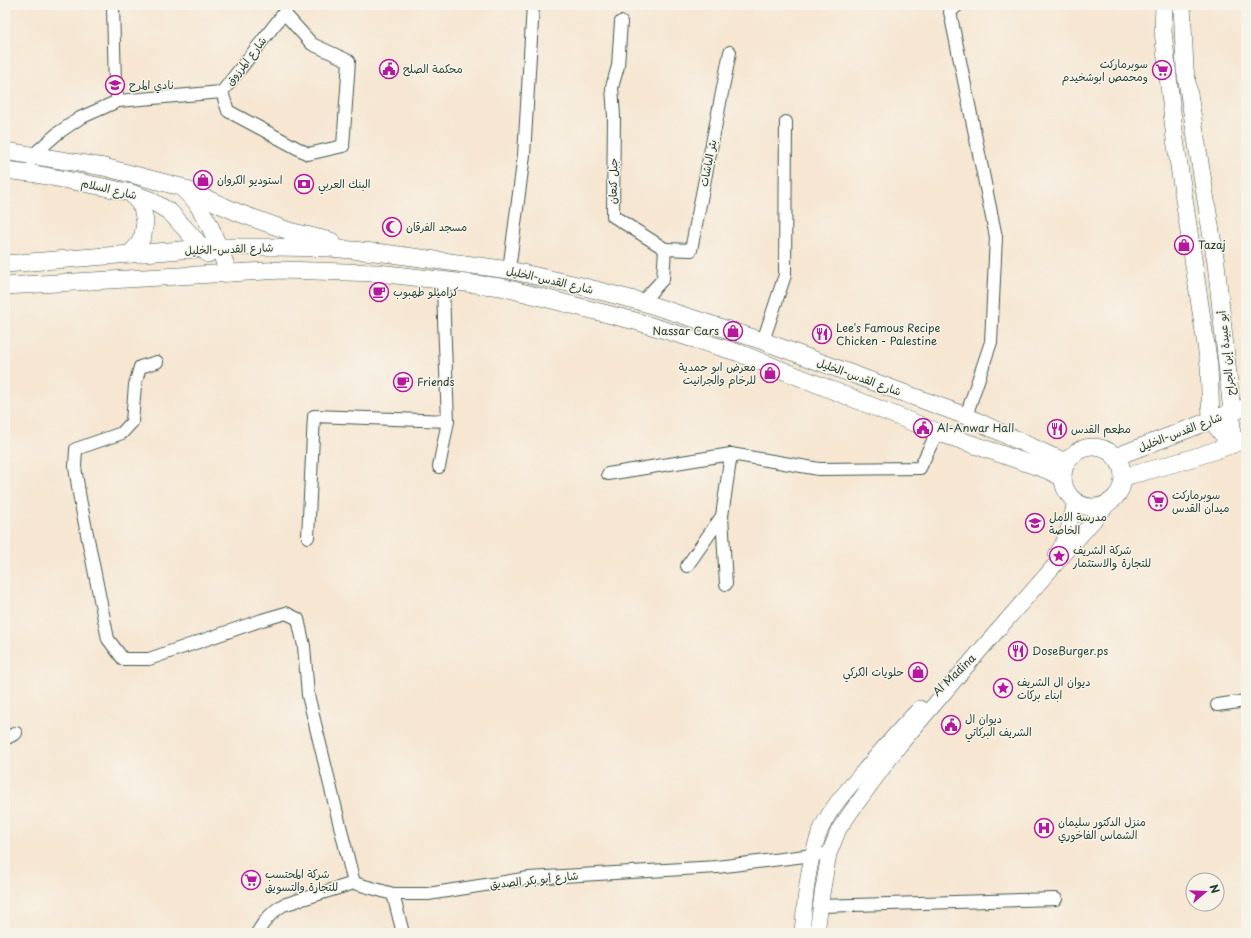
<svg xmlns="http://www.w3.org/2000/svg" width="1251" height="938" font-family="'Playpen Sans','Playpen Sans Arabic',sans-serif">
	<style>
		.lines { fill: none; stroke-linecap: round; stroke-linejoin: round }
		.minor-casing { stroke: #3f564c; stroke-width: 14 }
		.tertiary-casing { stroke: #3f564c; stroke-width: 16 }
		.secondary-casing { stroke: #3f564c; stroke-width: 18 }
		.minor { stroke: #fff; stroke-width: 12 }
		.tertiary { stroke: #fff; stroke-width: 15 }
		.secondary { stroke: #fff; stroke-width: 17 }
		.labels { text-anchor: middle; stroke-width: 3; stroke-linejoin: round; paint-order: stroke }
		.street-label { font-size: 11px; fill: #1f3d34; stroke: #f7f3e8 }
		.poi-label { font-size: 11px; fill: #1f3d34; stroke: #f7f3e8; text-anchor: start }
	</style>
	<rect width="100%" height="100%" fill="#f7f3e8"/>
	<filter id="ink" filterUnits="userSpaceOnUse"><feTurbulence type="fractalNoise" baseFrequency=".025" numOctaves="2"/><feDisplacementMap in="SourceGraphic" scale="8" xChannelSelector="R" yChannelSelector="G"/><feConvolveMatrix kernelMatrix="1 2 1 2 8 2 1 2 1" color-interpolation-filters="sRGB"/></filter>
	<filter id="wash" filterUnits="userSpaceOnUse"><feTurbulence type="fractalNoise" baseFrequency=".012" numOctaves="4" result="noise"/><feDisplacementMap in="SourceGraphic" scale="16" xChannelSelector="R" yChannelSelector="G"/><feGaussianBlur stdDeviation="0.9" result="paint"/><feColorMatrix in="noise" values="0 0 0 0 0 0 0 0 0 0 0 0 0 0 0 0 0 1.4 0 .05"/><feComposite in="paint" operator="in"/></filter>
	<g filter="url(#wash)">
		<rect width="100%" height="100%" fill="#f6e6d2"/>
	</g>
	<g filter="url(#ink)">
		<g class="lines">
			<defs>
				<g id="minor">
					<polyline points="113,5 115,85 118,101"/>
					<polyline points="958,5 950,12 996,237 991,342 966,416"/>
					<polyline points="621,22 618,66 612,87 614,116 613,216 665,249 663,279 642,302"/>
					<polyline points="222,92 228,111 308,154 343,146 349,61 312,44 284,13"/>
					<polyline points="32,160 33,155 58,133 80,118 118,101 222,92 284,13 289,5"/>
					<polyline points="665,249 691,250 730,52"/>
					<polyline points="509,270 524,155 533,5"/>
					<polyline points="763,341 785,275 786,122"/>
					<polyline points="157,362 140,367 135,385 132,422 122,433 76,449 75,467 80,499 108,639 123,659 149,659 262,620 286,613 298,619 304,646 308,695 354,883"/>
					<polyline points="731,454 819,469 920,468 937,432"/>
					<polyline points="439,467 448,421"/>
					<polyline points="608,474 731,454 722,516 726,584"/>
					<polyline points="308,537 314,416 448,421 444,319 443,281"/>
					<polyline points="687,566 722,516"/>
					<polyline points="1217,705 1246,701"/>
					<polyline points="5,739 16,733"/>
					<polyline points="393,894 403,933"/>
					<polyline points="820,906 1056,899"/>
					<path d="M257 933C264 921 271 912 283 905L354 883 393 894H428L529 878 717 867 821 854"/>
				</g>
				<g id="tertiary">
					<path d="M1056 555C1067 539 1071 520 1075 501"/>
					<path d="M802 933C805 900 807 868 818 837 826 811 850 787 867 767 884 747 901 727 920 708"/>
					<polyline points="817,933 822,894 829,854 839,829 853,809 899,746 984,646 1110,502"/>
				</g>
				<g id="secondary">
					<polyline points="1164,5 1163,31 1175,139 1209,365 1211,420 1231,445"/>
					<polyline points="1182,5 1185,69 1216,263 1232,412 1231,445"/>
					<polyline points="5,151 104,167 181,187 196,202 209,224 229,273"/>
					<polyline points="5,170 30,173 104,187 131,193 150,200 170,212 208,254"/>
					<polyline points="187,190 239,213 289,231 331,241"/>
					<polyline points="130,254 139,244 143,235 145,222 142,207 131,193"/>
					<polyline points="5,264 219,247 274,247 330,248 384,253 509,270 577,285 642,302 763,341 966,416 1051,456 1067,462"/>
					<polyline points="5,286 282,270 378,273 501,287 635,321 739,353 937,432 1047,470 1063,478"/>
					<circle cx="1093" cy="477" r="30"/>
					<polyline points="1115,457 1246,407"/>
					<path d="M1123 477C1164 467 1206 455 1246 439"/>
				</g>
			</defs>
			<use href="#minor" class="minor-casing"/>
			<use href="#tertiary" class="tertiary-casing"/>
			<use href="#secondary" class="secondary-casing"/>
			<use href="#minor" class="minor"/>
			<use href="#tertiary" class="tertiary"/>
			<use href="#secondary" class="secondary"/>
		</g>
	</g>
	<defs>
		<symbol id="civic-ring" viewBox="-11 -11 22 22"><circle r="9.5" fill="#f7f3e8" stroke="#b5179e" stroke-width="1.5"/><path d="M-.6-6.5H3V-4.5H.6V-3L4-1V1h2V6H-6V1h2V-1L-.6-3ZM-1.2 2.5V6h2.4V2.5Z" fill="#b5179e"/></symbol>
		<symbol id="supermarket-ring" viewBox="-11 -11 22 22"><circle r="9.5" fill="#f7f3e8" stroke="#b5179e" stroke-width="1.5"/><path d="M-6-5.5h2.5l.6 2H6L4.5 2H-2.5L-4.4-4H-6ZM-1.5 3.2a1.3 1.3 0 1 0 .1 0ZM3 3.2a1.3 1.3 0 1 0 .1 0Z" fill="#b5179e"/></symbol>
		<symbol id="school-ring" viewBox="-11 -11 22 22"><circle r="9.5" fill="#f7f3e8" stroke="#b5179e" stroke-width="1.5"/><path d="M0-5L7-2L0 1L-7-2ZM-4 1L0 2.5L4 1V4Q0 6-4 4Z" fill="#b5179e"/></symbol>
		<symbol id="shop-ring" viewBox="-11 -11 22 22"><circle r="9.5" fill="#f7f3e8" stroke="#b5179e" stroke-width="1.5"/><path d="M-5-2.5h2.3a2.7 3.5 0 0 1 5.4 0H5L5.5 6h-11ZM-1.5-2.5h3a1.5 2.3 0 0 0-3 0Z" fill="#b5179e"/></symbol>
		<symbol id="bank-ring" viewBox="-11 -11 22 22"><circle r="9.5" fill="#f7f3e8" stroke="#b5179e" stroke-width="1.5"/><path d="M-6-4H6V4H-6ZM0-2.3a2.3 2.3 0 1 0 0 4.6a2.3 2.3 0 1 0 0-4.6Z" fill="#b5179e"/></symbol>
		<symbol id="mosque-ring" viewBox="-11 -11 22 22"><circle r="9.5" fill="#f7f3e8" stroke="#b5179e" stroke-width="1.5"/><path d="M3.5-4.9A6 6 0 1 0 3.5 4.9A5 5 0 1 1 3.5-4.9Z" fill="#b5179e"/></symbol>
		<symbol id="cafe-ring" viewBox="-11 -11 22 22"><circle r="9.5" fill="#f7f3e8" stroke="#b5179e" stroke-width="1.5"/><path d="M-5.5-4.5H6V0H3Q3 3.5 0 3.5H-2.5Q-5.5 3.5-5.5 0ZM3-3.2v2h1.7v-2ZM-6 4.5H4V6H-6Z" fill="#b5179e"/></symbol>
		<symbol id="restaurant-ring" viewBox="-11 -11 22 22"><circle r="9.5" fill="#f7f3e8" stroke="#b5179e" stroke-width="1.5"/><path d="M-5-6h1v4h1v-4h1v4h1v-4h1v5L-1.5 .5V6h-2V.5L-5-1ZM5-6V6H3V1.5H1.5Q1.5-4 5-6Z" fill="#b5179e"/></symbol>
		<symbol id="sight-ring" viewBox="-11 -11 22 22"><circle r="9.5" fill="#f7f3e8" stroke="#b5179e" stroke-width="1.5"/><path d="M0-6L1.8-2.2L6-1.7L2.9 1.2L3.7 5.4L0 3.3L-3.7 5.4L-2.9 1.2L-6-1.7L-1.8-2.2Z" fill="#b5179e"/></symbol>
		<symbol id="hospital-ring" viewBox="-11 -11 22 22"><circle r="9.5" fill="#f7f3e8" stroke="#b5179e" stroke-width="1.5"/><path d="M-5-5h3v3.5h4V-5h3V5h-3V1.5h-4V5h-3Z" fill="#b5179e"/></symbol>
	</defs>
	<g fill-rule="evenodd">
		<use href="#civic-ring" x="378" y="58" width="22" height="22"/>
		<use href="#supermarket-ring" x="1151" y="59" width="22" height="22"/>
		<use href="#school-ring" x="104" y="74" width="22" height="22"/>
		<use href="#shop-ring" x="192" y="169" width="22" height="22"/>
		<use href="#bank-ring" x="293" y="173" width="22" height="22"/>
		<use href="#mosque-ring" x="381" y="216" width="22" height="22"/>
		<use href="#shop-ring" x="1173" y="234" width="22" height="22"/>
		<use href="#cafe-ring" x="368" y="281" width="22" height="22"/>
		<use href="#shop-ring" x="722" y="320" width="22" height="22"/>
		<use href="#restaurant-ring" x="811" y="323" width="22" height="22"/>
		<use href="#shop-ring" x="759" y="362" width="22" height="22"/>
		<use href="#cafe-ring" x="392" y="371" width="22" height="22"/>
		<use href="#civic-ring" x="912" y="417" width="22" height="22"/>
		<use href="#restaurant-ring" x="1046" y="418" width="22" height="22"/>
		<use href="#supermarket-ring" x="1147" y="490" width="22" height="22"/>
		<use href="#school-ring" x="1024" y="512" width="22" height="22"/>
		<use href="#sight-ring" x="1048" y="545" width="22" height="22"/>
		<use href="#restaurant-ring" x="1007" y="640" width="22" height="22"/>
		<use href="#shop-ring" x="907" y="661" width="22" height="22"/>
		<use href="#sight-ring" x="992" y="677" width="22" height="22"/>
		<use href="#civic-ring" x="940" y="714" width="22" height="22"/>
		<use href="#hospital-ring" x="1033" y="817" width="22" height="22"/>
		<use href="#supermarket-ring" x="240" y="869" width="22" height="22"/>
	</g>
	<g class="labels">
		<g class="street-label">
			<text transform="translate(246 61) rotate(-52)" y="4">شارع المرزوق</text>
			<text transform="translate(708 163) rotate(-79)" y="4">بئر الباشات</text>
			<text transform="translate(613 181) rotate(-89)" y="4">جبل كنعان</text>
			<text transform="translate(109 189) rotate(13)" y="4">شارع السلام</text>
			<text transform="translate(229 249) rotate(-2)" y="4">شارع القدس-الخليل</text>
			<text transform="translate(550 280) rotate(13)" y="4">شارع القدس-الخليل</text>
			<text transform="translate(1226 353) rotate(-96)" y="4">أبو عبيدة إبن الجراح</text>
			<text transform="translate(859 377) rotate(20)" y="4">شارع القدس-الخليل</text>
			<text transform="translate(1180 432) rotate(-21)" y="4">شارع القدس-الخليل</text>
			<text transform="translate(954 675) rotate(-44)" y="4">Al Madina</text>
			<text transform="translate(534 880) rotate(-6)" y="4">شارع أبو بكر الصديق</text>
		</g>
		<g class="poi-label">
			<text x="1148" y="68" text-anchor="end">سوبرماركت<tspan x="1148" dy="13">ومحمص ابوشخيدم</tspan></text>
			<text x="403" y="73">محكمة الصلح</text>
			<text x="129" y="89">نادي المرح</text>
			<text x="217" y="184">استوديو الكروان</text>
			<text x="318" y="188">البنك العربي</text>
			<text x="406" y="231">مسجد الفرقان</text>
			<text x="1198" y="249">Tazaj</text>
			<text x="393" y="296">كراميلو طهبوب</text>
			<text x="836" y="332">Lee's Famous Recipe<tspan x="836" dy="13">Chicken - Palestine</tspan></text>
			<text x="719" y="335" text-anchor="end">Nassar Cars</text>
			<text x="756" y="371" text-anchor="end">معرض ابو حمدية<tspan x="756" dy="13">للرخام والجرانيت</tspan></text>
			<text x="417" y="386">Friends</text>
			<text x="937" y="432">Al-Anwar Hall</text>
			<text x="1071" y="433">مطعم القدس</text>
			<text x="1172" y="499">سوبرماركت<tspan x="1172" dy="13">ميدان القدس</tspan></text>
			<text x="1049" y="521">مدرسة الامل<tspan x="1049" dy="13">الخاصة</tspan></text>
			<text x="1073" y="554">شركة الشريف<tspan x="1073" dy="13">للتجارة والاستثمار</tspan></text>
			<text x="1032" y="655">DoseBurger.ps</text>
			<text x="904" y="676" text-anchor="end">حلويات الكركي</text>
			<text x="1017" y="686">ديوان ال الشريف<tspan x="1017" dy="13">ابناء بركات</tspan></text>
			<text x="965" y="723">ديوان ال<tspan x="965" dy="13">الشريف البركاتي</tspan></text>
			<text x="1058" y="826">منزل الدكتور سليمان<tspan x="1058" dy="13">الشماس الفاخوري</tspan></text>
			<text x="265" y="878">شركة المحتسب<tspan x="265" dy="13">للتجارة والتسويق</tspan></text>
		</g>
	</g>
	<rect width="1251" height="938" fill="none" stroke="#f7f3e8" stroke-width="20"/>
	<g transform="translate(1205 892) rotate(71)"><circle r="19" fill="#f7f3e8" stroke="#a1aaa0"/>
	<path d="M0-3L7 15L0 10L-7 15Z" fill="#b5179e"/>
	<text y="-6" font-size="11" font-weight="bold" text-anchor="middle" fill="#1f3d34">N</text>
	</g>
</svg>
